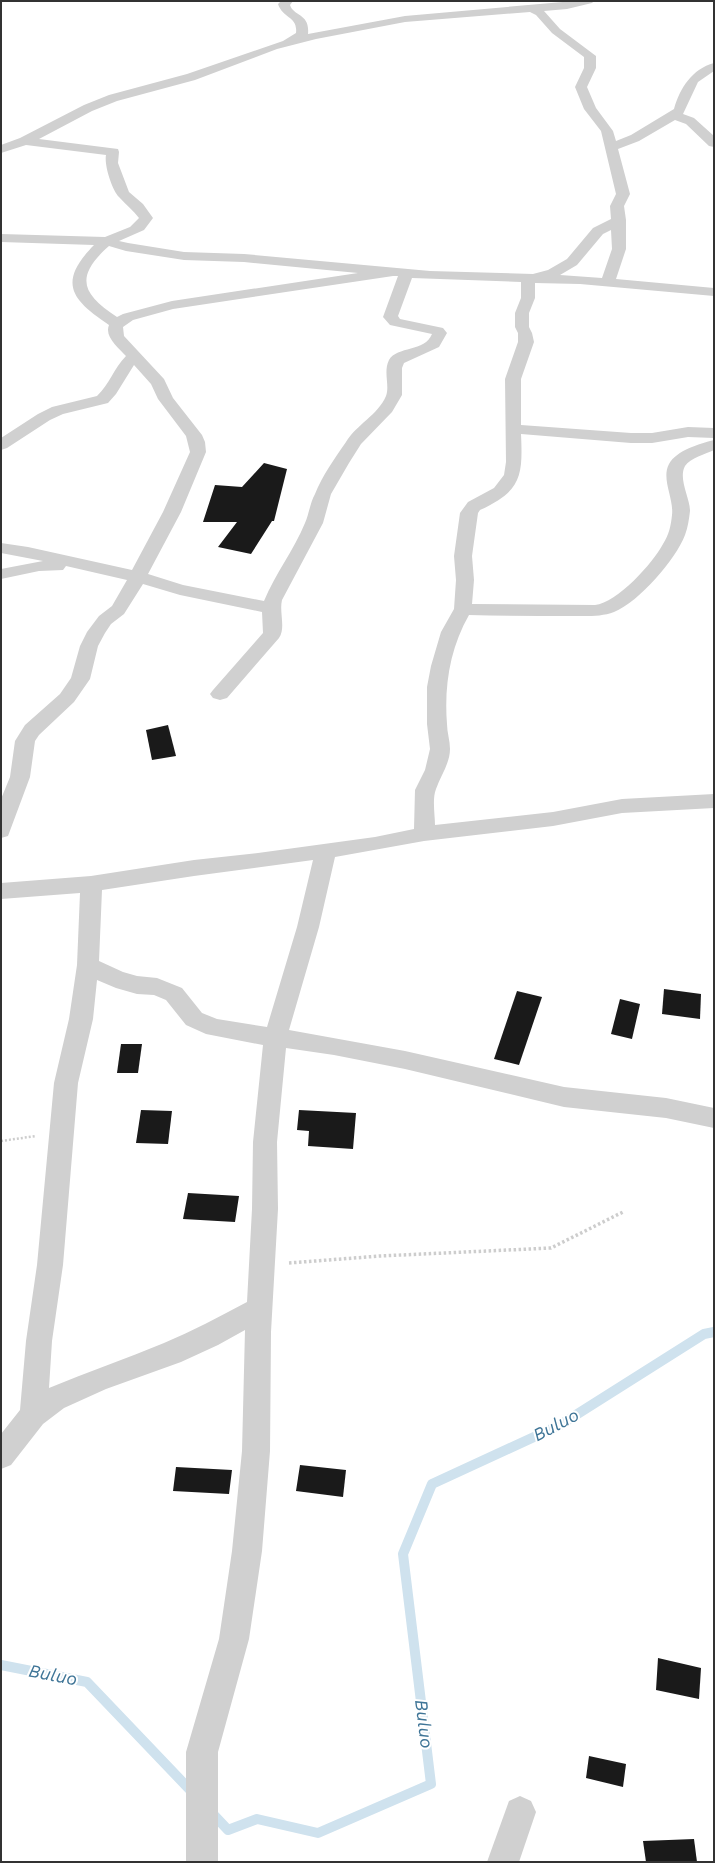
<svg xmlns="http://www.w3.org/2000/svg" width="715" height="1863" font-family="'Work Sans',sans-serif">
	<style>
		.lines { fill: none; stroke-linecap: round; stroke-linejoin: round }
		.stream { stroke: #cfe2ee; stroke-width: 10 }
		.building { fill: #1a1a1a }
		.path-far1 { stroke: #cdcdcd; stroke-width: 2.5; stroke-dasharray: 2 2; stroke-linecap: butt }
		.path { stroke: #cdcdcd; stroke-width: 3.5; stroke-dasharray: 2.5 2.5; stroke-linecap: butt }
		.street { fill: #d0d0d0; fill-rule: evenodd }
		.labels { text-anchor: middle; stroke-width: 4; stroke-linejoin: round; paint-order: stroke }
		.near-water-label { font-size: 18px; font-style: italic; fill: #3f7597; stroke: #fff }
	</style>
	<rect width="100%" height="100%" fill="#fff"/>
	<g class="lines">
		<g class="stream">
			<polyline points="1,1665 87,1682 193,1793"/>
			<polyline points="211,1812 228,1830 257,1819 318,1833 431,1784 403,1554 432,1484 560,1425 704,1334 714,1332"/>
		</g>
	</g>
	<g class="building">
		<polygon points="264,463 287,469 274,521 272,521 251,554 218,547 237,522 203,522 215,485 242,487"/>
		<polygon points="168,725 176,756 152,760 146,730"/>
		<polygon points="664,989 701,994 700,1019 662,1014"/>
		<polygon points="517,991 542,997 519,1065 494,1059"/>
		<polygon points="620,999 640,1004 632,1039 611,1034"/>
		<polygon points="121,1044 142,1044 138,1073 117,1073"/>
		<polygon points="141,1110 172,1111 168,1144 136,1143"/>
		<polygon points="299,1110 356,1113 353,1149 308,1146 309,1131 297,1130"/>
		<polygon points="188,1193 239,1196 235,1222 183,1219"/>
		<polygon points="300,1465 346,1470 343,1497 296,1491"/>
		<polygon points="176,1467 232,1470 229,1494 173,1491"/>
		<polygon points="658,1658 701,1668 699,1699 656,1690"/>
		<polygon points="589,1756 626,1764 623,1787 586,1778"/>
		<polygon points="694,1839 697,1862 646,1862 643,1841"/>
	</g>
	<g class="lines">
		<polyline class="path-far1" points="1,1141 36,1136"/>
		<polyline class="path" points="289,1263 380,1256 551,1248 623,1212"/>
		<g class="street">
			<path d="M281 1H293L290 5C294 17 310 13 308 34L405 16 574 1H594L592 3 567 9 544 11 560 29 596 56V68L587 87 596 108 613 131 616 141 631 135 674 109C680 88 692 69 714 63V71L698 82 683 114 694 118 714 136V147L709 146 686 124 675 120 639 141 618 149 630 194 624 206 626 220V249L616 279 714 288V296L580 284 535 283V298L529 313V327L532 333 534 342 521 379V425L631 433H652L688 427 714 428V438L688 437 652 443H631L521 434C523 477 521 491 480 510L478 513 472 556 474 580 472 604 595 605C617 603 653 563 663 544 669 535 671 525 672 515 674 498 661 479 669 464 677 450 699 444 714 440V450C706 454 690 458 685 466 678 479 690 498 690 511 689 519 688 527 685 535 676 559 639 602 614 612 601 617 586 616 572 616 538 616 503 616 469 615 450 648 444 686 447 724 447 732 450 741 450 749 450 763 441 775 436 789 432 799 435 815 435 825L553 812 622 799 714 794V808L622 813 553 826 424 841 335 857 319 927 289 1030 405 1051 564 1087 666 1098 714 1108V1128L666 1118 564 1107 405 1069 334 1055 286 1048 277 1142 278 1209 271 1332 270 1451 262 1551 249 1639 218 1752V1862H186V1752L219 1639 232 1551 242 1451 245 1330 218 1345 181 1362 106 1389 64 1408 43 1424 11 1465 1 1469V1434L20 1410 26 1341 37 1265 54 1083 69 1019 77 965 80 893 1 899V883L91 876 194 860 258 853 375 837 414 829 415 790 425 770 430 749 427 724V687L431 666 441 632 454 609 456 580 454 556 460 513 468 502 494 488 504 475 506 462 505 379 518 342V333L515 327V313L521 298V282L412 278 398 316 400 319 443 328 447 333 439 347 404 363 402 368V395L392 412 361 444 349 463 331 494 323 523 282 600C279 612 286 628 279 638L227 698 220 700 213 698 210 694 213 690 263 633 262 612 180 595 143 584 124 614 111 624 105 633 98 646 90 679 74 702 39 735 35 741 30 777 8 836 1 838V799L10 777 15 741 25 725 60 694 71 678 80 646 87 632 99 616 112 606 127 580 66 566 63 570 39 571 1 579V569L43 561 1 553V543L28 547 132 570 163 512 190 452 186 436 158 399 151 384 134 365 116 394 108 403 63 414 50 420 7 448 1 450V438L38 414 52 407 97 396C109 385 114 368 126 356 119 348 104 337 109 325 70 299 58 282 94 245L1 242V234L105 237 130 227 139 218C133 210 126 205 119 197 112 190 104 165 106 155L26 145 1 153V145L20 138 84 105 109 95 187 74 283 41 296 33C298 16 283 19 278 4ZM530 12 536 15 552 33 584 57V68L575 87 584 109 601 131 616 194 610 206 611 219 593 228 567 259 548 270 533 274 430 271 244 254 184 252 128 243 119 241 144 230 153 218 143 204 129 192 118 163 119 152 118 149 39 139 92 111 117 101 195 80 277 49 316 39 405 22ZM611 230 612 249 602 278 560 275 577 265 603 234ZM109 246 126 251 184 260 244 262 358 273 172 301 123 314 117 317C82 294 74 277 109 246ZM393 276H398L383 317 390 325 432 334C425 352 397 346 389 360 383 372 390 385 386 396 378 415 356 425 346 442 335 458 322 476 315 494 310 503 309 514 305 523 294 550 275 574 264 601L183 585 148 574 181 512 206 452 205 442 202 435 173 398 164 379 124 336 123 327 133 320 173 309ZM313 860 297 927 267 1027 217 1019 202 1013 182 988 157 978 137 976 123 972 99 961 102 890 194 876ZM97 980 116 988 137 994 154 995 166 1000 186 1025 206 1034 263 1045 253 1142 252 1209 247 1302C219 1317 192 1331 164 1343 126 1359 87 1372 49 1388L52 1341 63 1265 78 1083 93 1019Z"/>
			<polygon points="520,1796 531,1801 536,1812 519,1862 487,1862 509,1801"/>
		</g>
	</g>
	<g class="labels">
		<g class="near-water-label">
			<text transform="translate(556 1425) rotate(-28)" y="6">Buluo</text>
			<text transform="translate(53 1675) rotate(11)" y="6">Buluo</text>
			<text transform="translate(424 1724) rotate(83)" y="6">Buluo</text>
		</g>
	</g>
	<rect width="715" height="1863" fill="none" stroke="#333333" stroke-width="4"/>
</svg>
